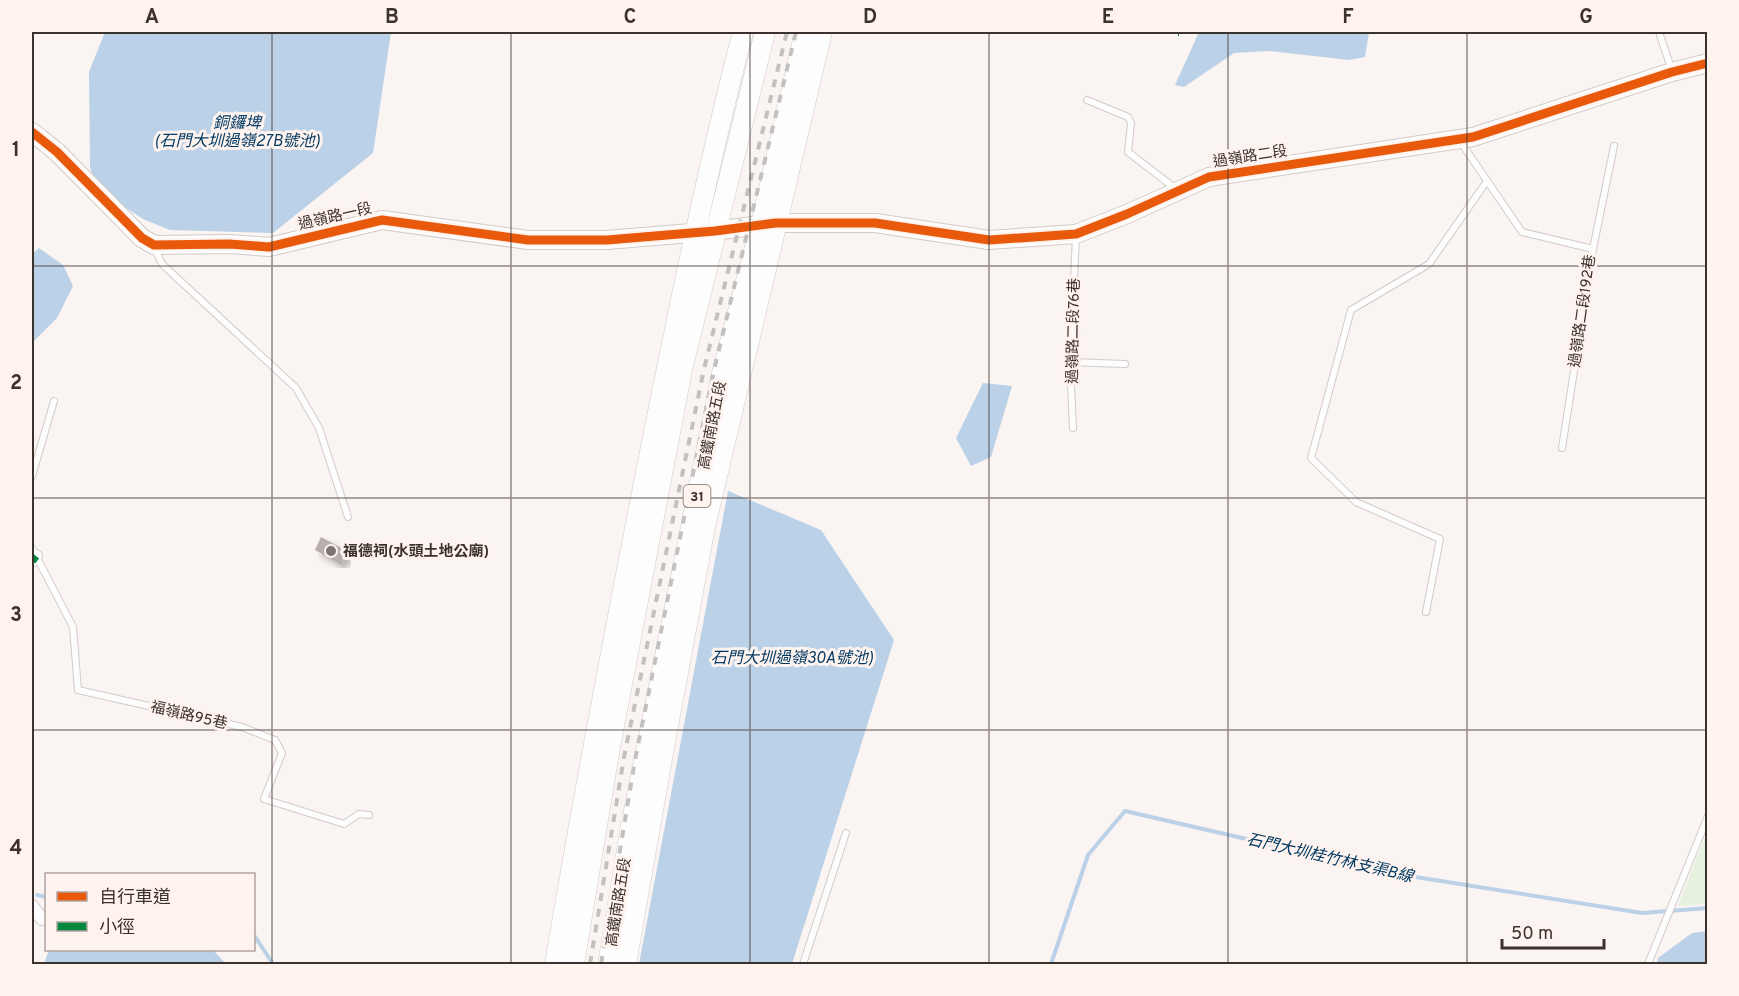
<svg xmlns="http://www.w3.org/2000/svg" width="1739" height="996" font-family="Overpass,'Noto Sans TC',sans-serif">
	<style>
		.green { fill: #e7f1e0 }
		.water { fill: #bbd1e7 }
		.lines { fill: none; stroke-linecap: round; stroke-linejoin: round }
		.stream { stroke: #bbd1e7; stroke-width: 4 }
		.building { fill: #b6afad; filter: url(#shadow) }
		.lane-casing { stroke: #d2cbc8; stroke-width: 8 }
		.street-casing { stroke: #d2cbc8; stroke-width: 14 }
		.secondary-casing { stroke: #d2cbc8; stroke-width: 20 }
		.primary-casing { stroke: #d2cbc8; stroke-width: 21 }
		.lane { stroke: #fefdfd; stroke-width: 6 }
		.street { stroke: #fefdfd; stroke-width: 12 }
		.secondary { stroke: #fefdfd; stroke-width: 18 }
		.primary { stroke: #fefdfd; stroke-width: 20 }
		.rail { stroke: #c3c1c0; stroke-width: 4; stroke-dasharray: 8 8; stroke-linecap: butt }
		.quiet { stroke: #00873e; stroke-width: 8; stroke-dasharray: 15 8; stroke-linecap: butt }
		.cycleway-casing { stroke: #fef3ef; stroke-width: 13 }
		.cycleway { stroke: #e8590c; stroke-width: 9 }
		.grid { fill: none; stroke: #3b312d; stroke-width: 1.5; stroke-opacity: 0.55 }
		.poi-dot { fill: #7e7572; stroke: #fef3ef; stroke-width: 2 }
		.labels { text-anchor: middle; stroke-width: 6; stroke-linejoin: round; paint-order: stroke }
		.shield { fill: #fef3ef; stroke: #766b67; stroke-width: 1.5 }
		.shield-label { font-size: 14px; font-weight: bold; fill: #3b312d }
		.street-label { font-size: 15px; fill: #3b312d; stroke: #fef3ef }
		.poi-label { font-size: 15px; font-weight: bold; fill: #3b312d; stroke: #fef3ef; text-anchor: start }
		.water-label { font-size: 16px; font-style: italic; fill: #043b64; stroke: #fef3ef }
		.neatline { fill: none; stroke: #3b312d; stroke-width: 2 }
		.grid-label { font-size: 20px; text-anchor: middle; font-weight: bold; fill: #3b312d }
	</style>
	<defs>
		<filter id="shadow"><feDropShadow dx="5.5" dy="5.5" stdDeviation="3" flood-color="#0004"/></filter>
	</defs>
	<rect width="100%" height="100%" fill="#faf4f2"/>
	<polygon class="green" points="1707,832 1707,904 1678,906"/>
	<g class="water">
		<polygon points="105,32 391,32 373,153 273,233 170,230 143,219 96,188 90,167 89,72"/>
		<polygon points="1199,32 1369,32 1365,57 1349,60 1269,51 1234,53 1184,87 1175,85"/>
		<polygon points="39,248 63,265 73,286 57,318 32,343 32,254"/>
		<polygon points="983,383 1012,386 991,457 971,466 956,438"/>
		<polygon points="728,491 821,530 894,640 792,964 639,964"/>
		<polygon points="1707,931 1707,964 1657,964 1658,958 1692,933"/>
		<polygon points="49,950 213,950 226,964 44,964"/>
	</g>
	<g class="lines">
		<g class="stream">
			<polyline points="37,895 46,897"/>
			<polyline points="254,935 273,964"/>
			<polyline points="1051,964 1088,855 1125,811 1403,875 1642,913 1708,908"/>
		</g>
	</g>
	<polygon class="building" points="321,537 347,551 341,565 315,550"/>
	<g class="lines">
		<defs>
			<g id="lane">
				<polyline points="1659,32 1672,71"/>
				<polyline points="1087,100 1128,117 1131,123 1128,152 1176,189"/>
				<polyline points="1460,141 1522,232 1593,249 1562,448"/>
				<polyline points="155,249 162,264 296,388 319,428 348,517"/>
				<polyline points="1593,249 1614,146"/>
				<polyline points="1070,362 1125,364"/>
				<polyline points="1073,428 1070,362 1076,237"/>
				<polyline points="32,476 54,401"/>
				<polyline points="32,548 73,627 78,690 242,727 275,740 282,753 264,799 344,824 359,814 369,815"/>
				<polyline points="1426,612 1440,539 1356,502 1311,458 1351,310 1429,264 1487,181"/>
				<polyline points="803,964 846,833"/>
				<polyline points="1648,964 1708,816"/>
			</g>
			<g id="street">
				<polyline points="32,561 36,556"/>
				<polyline points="32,906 42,919"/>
			</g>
			<polyline id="secondary" points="32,132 57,152 142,238 154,245 229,244 269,247 382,220 528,240 607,240 715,231 776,223 875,223 989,240 1076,234 1127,214 1209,177 1473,137 1672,72 1708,63"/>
			<g id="primary">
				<path d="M555 964C584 791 617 619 651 447 679 308 707 169 743 32"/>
				<polyline points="574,964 610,747 682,370 765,32"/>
				<polyline points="608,964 631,826 722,373 761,224 805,32"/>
				<polyline points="626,964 663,753 705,527 822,32"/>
			</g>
		</defs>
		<use href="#lane" class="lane-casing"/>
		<use href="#street" class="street-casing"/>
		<use href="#secondary" class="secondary-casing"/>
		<use href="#primary" class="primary-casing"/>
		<use href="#lane" class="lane"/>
		<use href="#street" class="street"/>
		<use href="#secondary" class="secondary"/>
		<use href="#primary" class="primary"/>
		<g class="rail">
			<polyline points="590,964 624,757 704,369 787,32"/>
			<polyline points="601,964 635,760 714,370 796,32"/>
		</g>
		<g class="quiet">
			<polyline points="1178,32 1179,32"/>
			<polyline points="32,561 36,556"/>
		</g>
		<defs>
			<polyline id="cycleway" points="32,132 57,152 142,238 154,245 229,244 269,247 382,220 528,240 607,240 715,231 776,223 875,223 989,240 1076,234 1127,214 1209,177 1473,137 1672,72 1708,63"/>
		</defs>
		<use href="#cycleway" class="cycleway-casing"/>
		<use href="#cycleway" class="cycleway"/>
	</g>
	<path class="grid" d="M272 32V964M511 32V964M750 32V964M989 32V964M1228 32V964M1467 32V964M32 266H1708M32 498H1708M32 730H1708"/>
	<circle class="poi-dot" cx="331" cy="551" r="6"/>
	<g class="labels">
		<rect class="shield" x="683.5" y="485" width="27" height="22" rx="4.5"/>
		<g class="shield-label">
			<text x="697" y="501">31</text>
		</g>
		<g class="street-label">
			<text transform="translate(1250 156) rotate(-9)" y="5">過嶺路二段</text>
			<text transform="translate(335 216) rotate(-13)" y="5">過嶺路一段</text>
			<text transform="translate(1582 311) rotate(-82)" y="5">過嶺路二段192巷</text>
			<text transform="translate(1073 331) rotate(-89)" y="5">過嶺路二段76巷</text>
			<text transform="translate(712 425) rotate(-79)" y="5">高鐵南路五段</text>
			<text transform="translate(189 715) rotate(13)" y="5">福嶺路95巷</text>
			<text transform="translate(618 902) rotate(-81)" y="5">高鐵南路五段</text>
		</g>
		<g class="poi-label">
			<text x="343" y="556">福德祠(水頭土地公廟)</text>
		</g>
		<g class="water-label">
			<text x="237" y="128">銅鑼埤<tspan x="237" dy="18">(石門大圳過嶺27B號池)</tspan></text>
			<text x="792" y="663">石門大圳過嶺30A號池)</text>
			<text transform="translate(1330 857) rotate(13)" y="6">石門大圳桂竹林支渠B線</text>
		</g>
	</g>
	<rect width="1739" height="996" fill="none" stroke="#fef3ef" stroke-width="66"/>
	<rect x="45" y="873" width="210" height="78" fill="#fef3ef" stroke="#b0a5a1" stroke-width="1.5"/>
	<rect x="57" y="892" width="30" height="9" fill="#e8590c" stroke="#b0a5a1" stroke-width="1.5"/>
	<text x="99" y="903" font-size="18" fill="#3b312d">自行車道</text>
	<rect x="57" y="922" width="30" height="9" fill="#00873e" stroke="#b0a5a1" stroke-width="1.5"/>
	<text x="99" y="933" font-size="18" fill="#3b312d">小徑</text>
	<path d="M1502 939v9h102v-9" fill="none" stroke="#3b312d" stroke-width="3"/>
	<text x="1511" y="939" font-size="18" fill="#3b312d" stroke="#fef3ef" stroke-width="4.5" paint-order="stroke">50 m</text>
	<rect x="33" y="33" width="1673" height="930" class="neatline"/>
	<g class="grid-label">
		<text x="152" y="23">A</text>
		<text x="392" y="23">B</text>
		<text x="630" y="23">C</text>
		<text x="870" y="23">D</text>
		<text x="1108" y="23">E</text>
		<text x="1348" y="23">F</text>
		<text x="1586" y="23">G</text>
		<text x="16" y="156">1</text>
		<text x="16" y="389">2</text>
		<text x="16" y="621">3</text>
		<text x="16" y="854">4</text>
	</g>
</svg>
